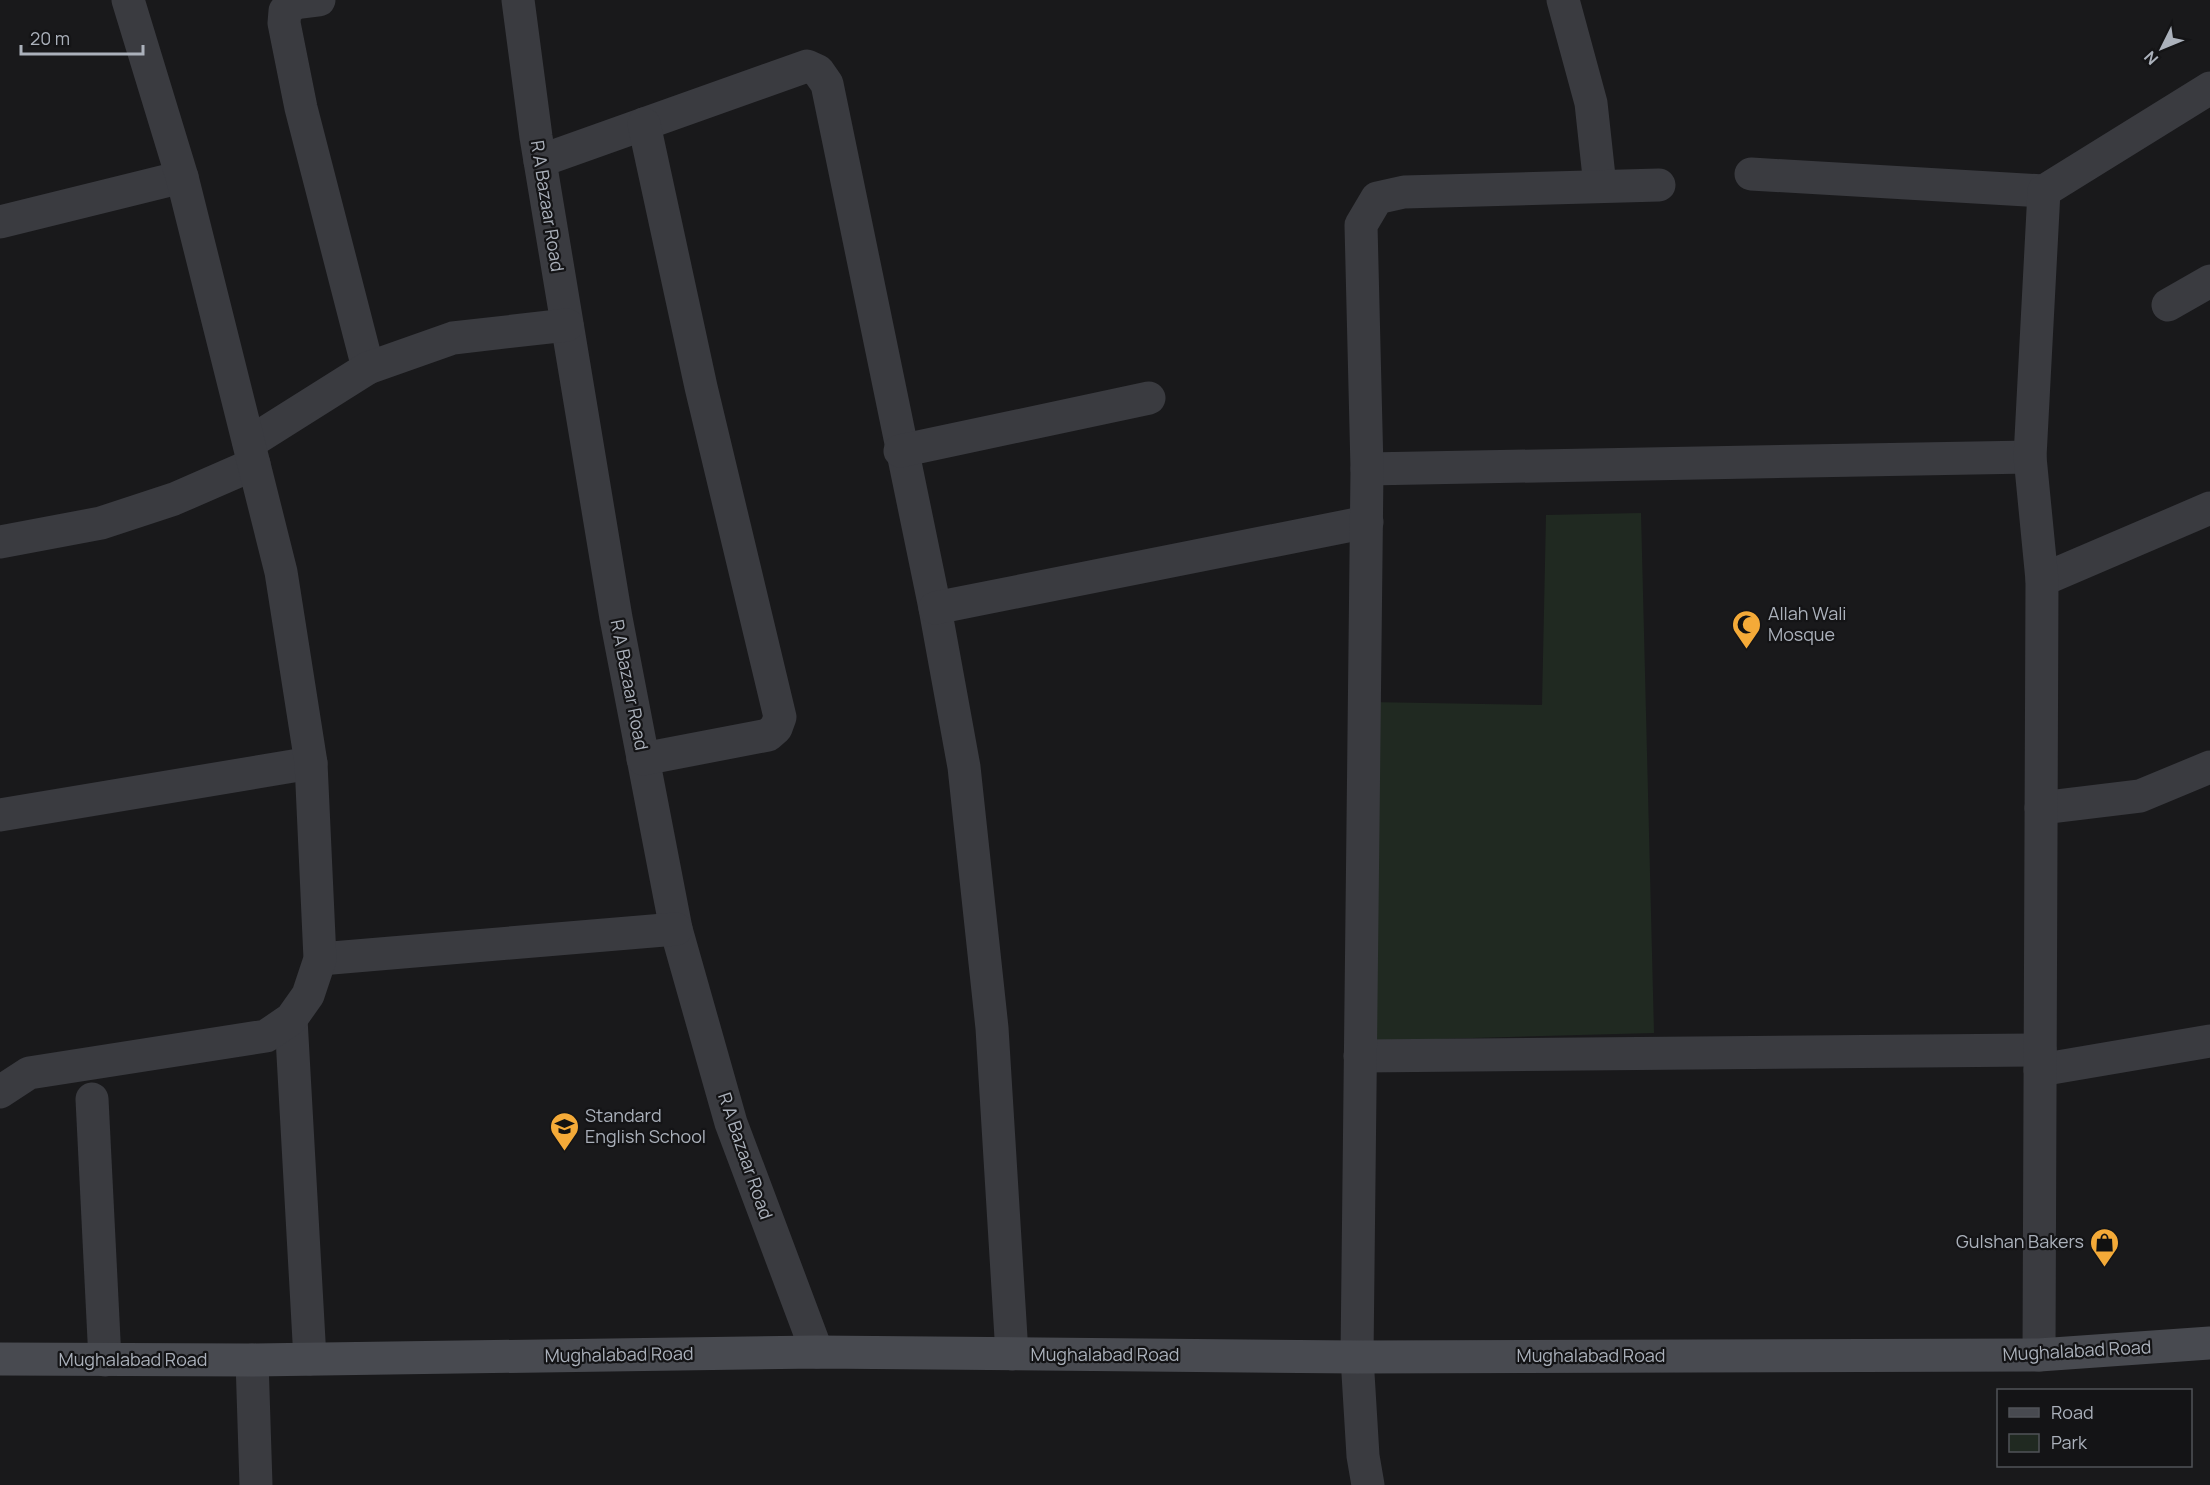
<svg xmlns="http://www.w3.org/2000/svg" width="2210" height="1485" font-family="Manrope,sans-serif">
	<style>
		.green { fill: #202921 }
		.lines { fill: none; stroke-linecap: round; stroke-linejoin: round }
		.street { stroke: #3a3b40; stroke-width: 33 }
		.secondary { stroke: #484a50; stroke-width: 33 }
		.labels { text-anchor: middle; stroke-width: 4.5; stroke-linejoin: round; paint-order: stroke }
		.street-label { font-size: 18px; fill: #abb1bb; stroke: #141416 }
		.poi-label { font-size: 18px; fill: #abb1bb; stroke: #141416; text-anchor: start }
	</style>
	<rect width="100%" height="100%" fill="#19191b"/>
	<polygon class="green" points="1641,513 1654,1033 1367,1041 1369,702 1542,705 1546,515"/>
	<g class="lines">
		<g class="street">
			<polyline points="319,0 295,3 285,11 284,23 301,108 368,368"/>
			<polyline points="518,0 536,137 616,618 676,929 731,1123 817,1352"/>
			<polyline points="1563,0 1591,103 1600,186"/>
			<polyline points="540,161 807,66 818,71 827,84 935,608 964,767 992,1028 1012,1354"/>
			<polyline points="1751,174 2044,191"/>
			<polyline points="0,222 182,177"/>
			<polyline points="2168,305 2210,281"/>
			<polyline points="249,443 368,368 453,338 567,325"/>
			<polyline points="900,451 1149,398"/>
			<polyline points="1367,469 2030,457"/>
			<polyline points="0,542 101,523 174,499 254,464"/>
			<polyline points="2042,580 2210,508"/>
			<polyline points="935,608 1367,522"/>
			<polyline points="643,759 768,735 776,728 780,717 701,387 644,124"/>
			<polyline points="2041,808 2140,796 2210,767"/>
			<polyline points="0,815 311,763"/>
			<polyline points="320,959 676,929"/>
			<polyline points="291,1019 310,1359"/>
			<polyline points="1360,1056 2040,1050"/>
			<polyline points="2040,1070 2210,1041"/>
			<polyline points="0,1092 29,1073 266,1036 291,1019 308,995 320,959 311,763 281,572 182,177 128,0"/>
			<polyline points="92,1099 105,1360"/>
			<polyline points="2039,1355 2042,580 2030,457 2044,191 2210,88"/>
			<polyline points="252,1360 256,1485"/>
			<polyline points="1368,1485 1363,1456 1357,1357 1367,469 1361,225 1377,198 1404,192 1659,185"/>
		</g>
		<polyline class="secondary" points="0,1359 252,1360 817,1352 1357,1357 2039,1355 2210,1343"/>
	</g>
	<defs>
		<symbol id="mosque-pin" viewBox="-11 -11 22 30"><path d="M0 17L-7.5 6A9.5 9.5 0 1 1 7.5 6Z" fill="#f4aa38" stroke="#141416"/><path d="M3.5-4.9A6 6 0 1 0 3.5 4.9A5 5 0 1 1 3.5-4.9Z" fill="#111"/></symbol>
		<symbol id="school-pin" viewBox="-11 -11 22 30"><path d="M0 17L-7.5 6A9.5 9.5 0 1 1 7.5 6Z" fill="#f4aa38" stroke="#141416"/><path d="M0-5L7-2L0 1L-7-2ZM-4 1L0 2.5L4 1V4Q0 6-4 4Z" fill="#111"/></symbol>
		<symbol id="shop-pin" viewBox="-11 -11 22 30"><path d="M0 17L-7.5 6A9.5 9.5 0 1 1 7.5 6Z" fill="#f4aa38" stroke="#141416"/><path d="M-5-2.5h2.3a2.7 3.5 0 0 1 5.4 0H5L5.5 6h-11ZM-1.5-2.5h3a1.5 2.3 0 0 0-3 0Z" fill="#111"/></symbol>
	</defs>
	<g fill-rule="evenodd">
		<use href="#mosque-pin" x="1730" y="608" width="33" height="45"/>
		<use href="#school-pin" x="548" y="1110" width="33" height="45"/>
		<use href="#shop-pin" x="2088" y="1226" width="33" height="45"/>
	</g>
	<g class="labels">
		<g class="street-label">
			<text transform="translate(547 206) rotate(81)" y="6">R A Bazaar Road</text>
			<text transform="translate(629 685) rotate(79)" y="6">R A Bazaar Road</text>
			<text transform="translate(745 1156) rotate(71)" y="6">R A Bazaar Road</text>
			<text transform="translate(2077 1351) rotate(-3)" y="6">Mughalabad Road</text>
			<text transform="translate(619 1355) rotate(-1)" y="6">Mughalabad Road</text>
			<text x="1105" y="1361">Mughalabad Road</text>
			<text x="1591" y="1362">Mughalabad Road</text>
			<text x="133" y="1366">Mughalabad Road</text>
		</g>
		<g class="poi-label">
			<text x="1768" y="620">Allah Wali<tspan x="1768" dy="21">Mosque</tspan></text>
			<text x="585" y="1122">Standard<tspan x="585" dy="21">English School</tspan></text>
			<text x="2084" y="1248" text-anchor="end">Gulshan Bakers</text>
		</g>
	</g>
	<rect x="1997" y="1389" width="195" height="78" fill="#141416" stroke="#505358" stroke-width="1.5"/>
	<rect x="2009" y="1408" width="30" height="9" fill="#484a50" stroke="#505358" stroke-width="1.5"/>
	<text x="2051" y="1419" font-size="18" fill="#abb1bb">Road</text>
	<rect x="2009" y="1434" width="30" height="18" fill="#202921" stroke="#505358" stroke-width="1.5"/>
	<text x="2051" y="1449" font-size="18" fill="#abb1bb">Park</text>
	<g transform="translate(2162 48) rotate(227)" stroke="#141416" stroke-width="4.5" paint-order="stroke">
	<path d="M0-4.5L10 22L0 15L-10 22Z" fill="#abb1bb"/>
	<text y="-9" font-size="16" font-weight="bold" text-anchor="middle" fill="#abb1bb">N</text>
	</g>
	<path d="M21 45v9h122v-9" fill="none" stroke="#abb1bb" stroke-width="3"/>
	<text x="30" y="45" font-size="18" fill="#abb1bb" stroke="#141416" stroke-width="4.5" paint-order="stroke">20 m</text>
</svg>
